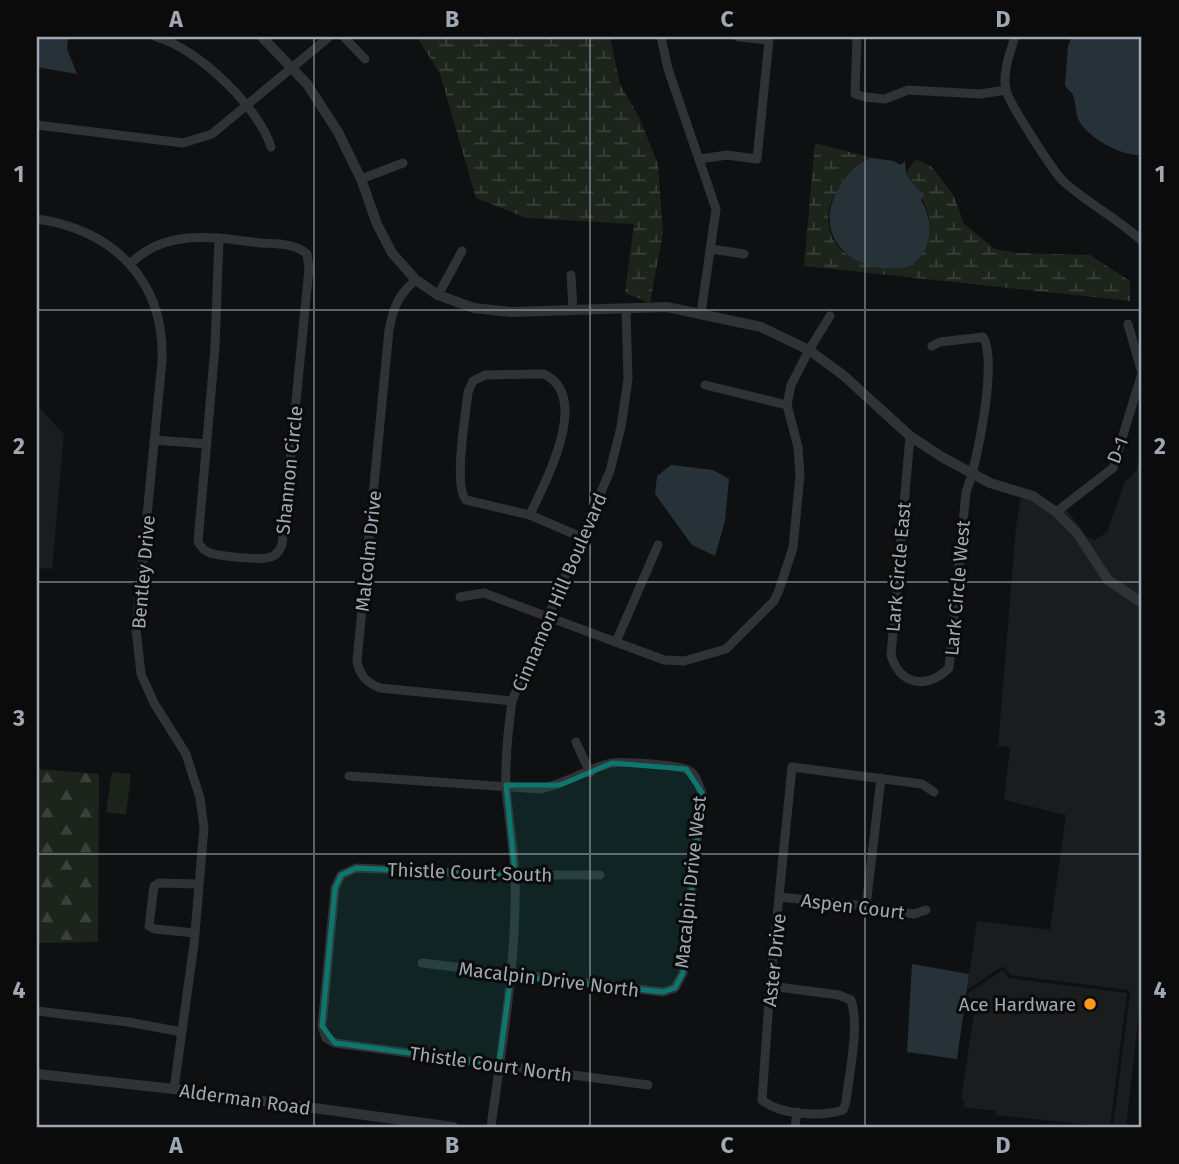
<svg xmlns="http://www.w3.org/2000/svg" width="1179" height="1164" font-family="'Fira Sans',sans-serif">
	<style>
		.built { fill: #1b1c1e }
		.grass { fill: #1c241c }
		.forest { fill: url(#forest-firs) }
		.wetland { fill: url(#wetland-marsh) }
		.water { fill: #273238 }
		.lines { fill: none; stroke-linecap: round; stroke-linejoin: round }
		.minor { stroke: #303236; stroke-width: 9 }
		.tertiary { stroke: #303236; stroke-width: 10 }
		.marked { fill: #0f766e; fill-opacity: 0.2; stroke: #0f766e; stroke-width: 5; stroke-linejoin: round }
		.grid { fill: none; stroke: #9fa8b3; stroke-width: 2; stroke-opacity: 0.55 }
		.poi-dot { fill: #ff971a; stroke: #0b0b0c; stroke-width: 2.5 }
		.labels { text-anchor: middle; stroke-width: 6; stroke-linejoin: round; paint-order: stroke }
		.street-label { font-size: 19px; fill: #9fa8b3; stroke: #0b0b0c }
		.poi-label { font-size: 19px; fill: #9fa8b3; stroke: #0b0b0c; text-anchor: end }
		.neatline { fill: none; stroke: #9fa8b3; stroke-width: 2.5 }
		.grid-label { font-size: 23px; text-anchor: middle; font-weight: bold; fill: #9fa8b3 }
	</style>
	<defs>
		<pattern id="forest-firs" width="22" height="20" patternUnits="userSpaceOnUse" patternTransform="scale(1.75)"><rect width="22" height="20" fill="#1c241c"/><path d="M5 1l3.5 6h-7zM16 11l3.5 6h-7z" fill="#3a413b"/></pattern>
		<pattern id="wetland-marsh" width="20" height="14" patternUnits="userSpaceOnUse" patternTransform="scale(1.75)"><rect width="20" height="14" fill="#1c241c"/><path d="M1 5h8M5 5V1M11 12h8M15 12V8" fill="none" stroke="#3a413b"/></pattern>
	</defs>
	<rect width="100%" height="100%" fill="#0f1011"/>
	<g class="built">
		<polygon points="37,405 64,434 52,569 37,568"/>
		<polygon points="1142,445 1142,599 1116,582 1062,513 1066,509 1086,536 1095,540 1107,532 1125,482 1136,471"/>
		<polygon points="1021,497 1031,500 1055,518 1075,536 1105,583 1142,608 1142,986 1126,1127 1113,1127 1130,994 1128,990 1011,975 1005,968 1001,967 967,990 977,921 1050,930 1066,815 1004,800 1010,747 998,746 1016,526"/>
		<polygon points="1003,970 1009,978 1127,993 1110,1127 996,1115 996,1111 963,1107 965,1101 961,1101 975,1006 967,994"/>
	</g>
	<polygon class="grass" points="112,772 131,774 126,815 106,812"/>
	<polygon class="forest" points="37,769 99,774 98,942 37,943"/>
	<g class="wetland">
		<polygon points="417,37 610,37 620,84 639,117 658,164 663,233 650,303 625,293 634,224 526,218 476,198 440,74"/>
		<path d="M815 143 877 159C862 158 850 168 843 181 838 190 831 199 829 210 820 258 880 277 916 263 920 257 924 250 927 244 937 219 920 191 906 172L916 159 931 166 954 196 964 224 995 249 1018 253 1090 255 1130 281V301L804 266Z"/>
	</g>
	<g class="water">
		<polygon points="37,37 68,37 67,49 77,74 37,67"/>
		<path d="M1072 37H1142V155C1122 157 1083 136 1077 116 1075 109 1076 100 1072 93 1069 90 1066 88 1065 85L1068 46Z"/>
		<path d="M872 158 894 161 900 165 905 161 906 173 918 190 925 194 921 200C935 224 932 247 913 265 861 281 806 240 840 186 849 171 855 164 872 158Z"/>
		<polygon points="671,465 713,470 729,479 725,521 715,556 692,545 655,494 657,476"/>
		<polygon points="912,964 969,974 957,1059 907,1052"/>
	</g>
	<g class="lines">
		<g class="minor">
			<path d="M156 37C196 47 259 107 271 147"/>
			<polyline points="344,37 365,59"/>
			<polyline points="661,37 668,69 716,209 701,313"/>
			<polyline points="857,37 855,94 865,97 885,99 908,90 980,94 1006,90"/>
			<path d="M1015 37C1010 52 1002 74 1006 90 1009 103 1054 173 1064 182 1089 204 1118 219 1142 241"/>
			<polyline points="37,125 183,143 212,134 329,37"/>
			<polyline points="700,159 727,155 757,159 769,40 738,37"/>
			<polyline points="361,179 403,163"/>
			<path d="M37 219C114 230 165 281 162 361L136 629 141 674 154 703 186 754 200 798 204 828 194 944 174 1089"/>
			<polyline points="711,249 744,254"/>
			<path d="M130 264C166 228 215 237 260 243 275 244 295 243 307 254L309 268 282 545C280 550 277 555 271 557 262 561 220 556 210 553 204 551 201 547 198 542L215 347 219 238"/>
			<polyline points="571,275 573,310"/>
			<path d="M416 280C398 294 393 309 389 330L357 661C360 676 366 682 380 688L512 701"/>
			<polyline points="438,295 462,251"/>
			<path d="M544 374C592 397 545 481 530 515L466 500C453 485 466 414 468 392L473 381 485 375Z"/>
			<polyline points="705,385 787,405"/>
			<path d="M910 436 891 655C900 685 927 690 949 668L966 492C977 466 998 360 983 337L940 342 932 346"/>
			<polyline points="154,440 207,444"/>
			<polyline points="1056,512 1113,468 1142,373 1128,324"/>
			<polyline points="530,515 581,537"/>
			<polyline points="460,597 484,593 664,660 684,661 726,649 774,601 779,590 793,548 800,475 798,447 787,405 791,385 809,350 830,316"/>
			<polyline points="616,642 658,545"/>
			<polyline points="576,742 590,773"/>
			<path d="M349 776 540 789C567 784 588 768 612 763 623 761 679 765 688 770 697 775 698 784 702 793L683 973 675 988 663 992 422 963"/>
			<polyline points="600,875 515,875 356,868 341,875 335,888 322,1026 326,1038 335,1043 648,1085"/>
			<polyline points="780,897 866,906 914,914 926,910"/>
			<polyline points="866,906 881,778"/>
			<polyline points="195,933 155,929 149,926 154,886 159,883 198,884"/>
			<path d="M770 986 839 995 851 1000C860 1027 849 1073 846 1102L843 1110C821 1117 780 1115 762 1100L770 986 792 767 922 784 934 792"/>
			<polyline points="37,1011 128,1022 182,1032"/>
			<path d="M491 1127C502 1044 517 961 515 877 514 847 508 817 506 786 505 757 508 730 512 701L610 471 621 427 628 379 626 309"/>
			<polyline points="795,1127 797,1112"/>
		</g>
		<g class="tertiary">
			<polyline points="262,37 307,84 338,132 361,179 377,224 392,253 416,280 438,295 474,308 511,312 667,307 761,327 809,350 843,375 910,436 942,457 990,483 1033,496 1056,512 1077,533 1108,580 1142,603"/>
			<polyline points="37,1074 174,1089 453,1127"/>
		</g>
	</g>
	<path class="marked" d="M612 763 686 769 702 793 683 973 675 988 663 992 511 976 499 1065 335 1043 322 1026 335 888 341 875 356 868 515 875 506 785H560Z"/>
	<path class="grid" d="M314 37V1127M590 37V1127M865 37V1127M37 310H1142M37 582H1142M37 854H1142"/>
	<circle class="poi-dot" cx="1090" cy="1004" r="7"/>
	<g class="labels">
		<g class="street-label">
			<text transform="translate(1117 450) rotate(-69)" y="7">D-1</text>
			<text transform="translate(289 470) rotate(-84)" y="7">Shannon Circle</text>
			<text transform="translate(368 551) rotate(-84)" y="7">Malcolm Drive</text>
			<text transform="translate(898 567) rotate(-85)" y="7">Lark Circle East</text>
			<text transform="translate(143 572) rotate(-85)" y="7">Bentley Drive</text>
			<text transform="translate(957 588) rotate(-85)" y="7">Lark Circle West</text>
			<text transform="translate(559 592) rotate(-67)" y="7">Cinnamon Hill Boulevard</text>
			<text transform="translate(470 872) rotate(2)" y="7">Thistle Court South</text>
			<text transform="translate(690 882) rotate(-84)" y="7">Macalpin Drive West</text>
			<text transform="translate(853 906) rotate(7)" y="7">Aspen Court</text>
			<text transform="translate(774 960) rotate(-84)" y="7">Aster Drive</text>
			<text transform="translate(549 979) rotate(7)" y="7">Macalpin Drive North</text>
			<text transform="translate(491 1064) rotate(8)" y="7">Thistle Court North</text>
			<text transform="translate(245 1099) rotate(8)" y="7">Alderman Road</text>
		</g>
		<g class="poi-label">
			<text x="1076" y="1011">Ace Hardware</text>
		</g>
	</g>
	<rect width="1179" height="1164" fill="none" stroke="#0b0b0c" stroke-width="77"/>
	<rect x="38" y="38" width="1102" height="1088" class="neatline"/>
	<g class="grid-label">
		<text x="176" y="27">A</text>
		<text x="452" y="27">B</text>
		<text x="727" y="27">C</text>
		<text x="1003" y="27">D</text>
		<text x="19" y="182">1</text>
		<text x="1160" y="182">1</text>
		<text x="19" y="454">2</text>
		<text x="1160" y="454">2</text>
		<text x="19" y="726">3</text>
		<text x="1160" y="726">3</text>
		<text x="19" y="998">4</text>
		<text x="1160" y="998">4</text>
		<text x="176" y="1153">A</text>
		<text x="452" y="1153">B</text>
		<text x="727" y="1153">C</text>
		<text x="1003" y="1153">D</text>
	</g>
</svg>
